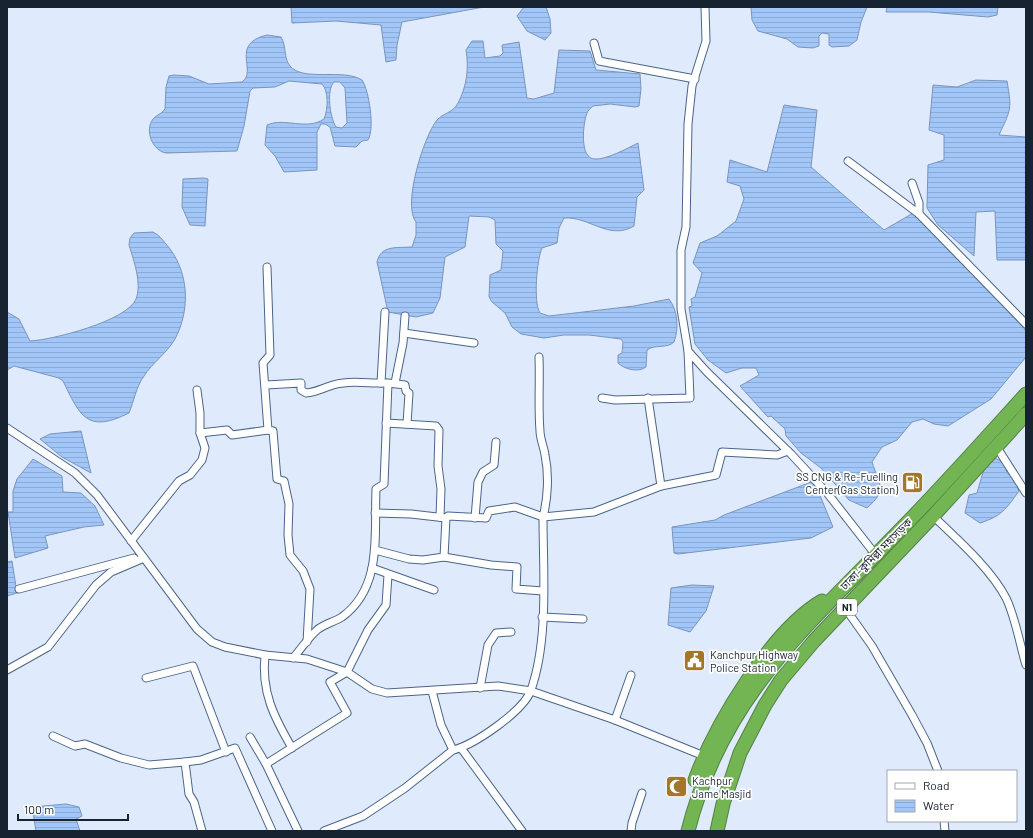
<svg xmlns="http://www.w3.org/2000/svg" width="1033" height="838" font-family="Barlow,'Noto Sans Bengali',sans-serif">
	<style>
		.water { fill: url(#water-rules); stroke: #7995bc; fill-rule: evenodd }
		.lines { fill: none; stroke-linecap: round; stroke-linejoin: round }
		.street-casing { stroke: #4a6589; stroke-width: 9 }
		.highway-casing { stroke: #538147; stroke-width: 15 }
		.street { stroke: #fff; stroke-width: 7 }
		.highway { stroke: #73b453; stroke-width: 13 }
		.labels { text-anchor: middle; stroke-width: 3.5; stroke-linejoin: round; paint-order: stroke }
		.shield { fill: #fff; stroke: #5d6570; stroke-width: 1 }
		.shield-label { font-size: 10px; font-weight: bold; fill: #182332 }
		.poi-label { font-size: 11px; fill: #182332; stroke: #fff; text-anchor: start }
		.street-label { font-size: 11px; fill: #182332; stroke: #fff }
	</style>
	<defs>
		<pattern id="water-rules" width="6" height="5" patternUnits="userSpaceOnUse"><rect width="6" height="5" fill="#a2c6f7"/><path d="M0 2.5h6" fill="none" stroke="#8baad4"/></pattern>
	</defs>
	<rect width="100%" height="100%" fill="#dfebfc"/>
	<g class="water">
		<polygon points="291,7 484,7 402,22 397,45 396,60 386,62 381,25 336,21 292,23"/>
		<polygon points="524,7 546,7 550,19 551,33 545,40 527,31 517,16"/>
		<polygon points="751,7 867,7 861,22 857,40 849,46 832,47 829,45 829,34 822,33 819,36 819,46 813,48 798,47 787,39 758,31 752,20"/>
		<polygon points="887,7 998,7 997,15 988,17 929,12 886,12"/>
		<path d="M267 35 281 37C287 47 283 57 290 66 303 82 343 68 362 80 369 90 375 129 368 140L362 141 356 147 335 146 330 127 325 124H321L317 132V170L284 172 275 156 265 145 267 125C285 117 306 131 324 119 328 110 329 91 322 84L289 81 275 87 253 88 250 91 244 126 237 151 166 153C153 151 144 131 153 119 156 115 162 114 165 109L166 87 169 76 174 75 189 76 209 84 242 82C258 71 229 44 267 35ZM334 82H340L345 88 347 123 342 128 336 127C330 118 326 90 334 82Z"/>
		<path d="M472 41H483L485 58 500 56 503 53 502 45 519 42 527 98 534 99 554 93 559 50 590 51 596 70 640 74 641 89 639 106 635 107 610 104 593 106C591 108 588 110 587 113 583 123 579 159 595 159 606 160 628 148 638 143L644 190 637 197 634 226C609 241 589 216 564 218L559 228 557 243 542 248C537 259 533 302 540 313L549 316 634 306 669 299C678 311 679 329 674 342 667 349 655 344 647 350L646 367C638 373 624 369 618 363V355L622 353 623 342 621 339 589 335H564L544 338 521 334 512 327 505 313 492 302 489 297 490 275 501 270 503 251 496 244 495 220 489 217 469 216 465 247 445 257 440 298 433 313 416 317 388 312 377 262C381 245 396 248 412 247L416 235V222C402 205 424 136 437 120 443 113 453 113 458 103 467 86 469 68 466 50Z"/>
		<path d="M976 80 1007 81C1012 110 1011 109 999 135L1026 137V260H997L995 211 976 212 974 256 938 225 927 208 928 165 944 160V135L929 130 933 85 957 87Z"/>
		<path d="M784 105 817 110 811 167 884 230 915 212 1024 328 1026 332V357L991 399 948 426 934 424 923 419 912 422 897 440 882 447 872 462C880 487 888 489 867 508L849 500 821 468 801 453 786 436 785 429 771 416 768 417 766 415 740 386 759 375 756 368H742L726 373 708 360 695 344 689 307 692 306 691 299 695 297 702 273 693 263 700 243 717 236 736 221 744 199 740 186 727 182 730 160 767 172Z"/>
		<polygon points="204,178 208,179 205,226 190,225 182,207 183,179"/>
		<path d="M153 232C159 235 162 239 166 244 189 270 191 309 175 339 167 353 152 363 144 376 136 387 134 401 129 413 87 434 80 416 63 381L59 378 14 366 7 370V312L19 319 30 341C52 340 127 321 136 299 142 284 134 261 129 245L130 238 134 233Z"/>
		<polygon points="81,431 91,473 62,457 40,439 50,434"/>
		<path d="M994 458 1004 462 1007 473 1015 479 1019 491C1006 509 1002 516 980 523L965 513 969 495 977 493 986 462Z"/>
		<polygon points="33,459 62,476 63,492 81,493 95,506 104,525 84,527 45,536 48,548 15,558 8,512 13,512 13,491 17,479"/>
		<polygon points="814,481 833,527 811,538 678,554 674,553 672,527 715,520 724,515"/>
		<polygon points="12,561 17,593 7,596 7,562"/>
		<polygon points="692,585 714,586 706,611 690,632 668,625 671,588"/>
		<polygon points="66,804 79,807 82,816 76,819 80,831 36,831 32,807"/>
	</g>
	<g class="lines">
		<defs>
			<g id="street">
				<polyline points="705,7 706,41 692,86 688,124 686,227 681,250 681,309 688,351 707,372 791,454 828,494 875,554"/>
				<polyline points="594,43 599,61 695,79"/>
				<polyline points="848,161 919,214"/>
				<polyline points="912,183 919,203 919,214 1026,324"/>
				<polyline points="267,267 270,355 263,363 268,430 273,431 277,479 284,481 289,504 288,535 290,555 303,571 310,589 307,642"/>
				<polyline points="385,312 381,383 386,383"/>
				<polyline points="404,333 474,343"/>
				<polyline points="395,383 403,343 405,316"/>
				<path d="M266 385 301 383V390L306 393C316 392 321 389 330 386 345 380 365 383 381 383"/>
				<polyline points="602,398 615,400 690,398 688,351"/>
				<polyline points="648,398 661,486"/>
				<polyline points="386,423 436,426 439,430 438,466 441,489 440,517"/>
				<polyline points="7,428 75,473 97,495 197,629 212,642 225,647 265,655 307,659 347,672 372,689 387,693 498,686 531,691 615,720 704,756"/>
				<polyline points="200,433 227,430 232,435 268,430"/>
				<polyline points="996,446 1026,493"/>
				<polyline points="375,513 411,514 446,518 448,516 486,518 489,511 515,507 543,517 594,512 661,486 716,475 722,452 777,455 788,451"/>
				<path d="M933 516C957 539 991 569 1006 598 1015 616 1020 645 1026 665"/>
				<polyline points="475,518 478,482 483,472 494,465 496,442"/>
				<polyline points="131,541 179,481 190,475 202,460 205,448 200,433 200,413 197,390"/>
				<polyline points="375,550 409,559 423,560 444,557 446,518"/>
				<polyline points="444,557 491,565 517,567 516,589 543,591"/>
				<polyline points="372,568 434,590"/>
				<polyline points="19,589 134,558"/>
				<polyline points="845,608 872,646 912,715 927,743 938,771"/>
				<polyline points="542,617 583,619"/>
				<path d="M265 655C261 692 274 717 292 748"/>
				<path d="M293 658C301 649 308 638 317 630 324 624 334 622 342 617 383 587 374 534 376 489L384 484 388 383 405 385 406 391 409 393 407 424"/>
				<polyline points="7,670 48,647 96,585 111,572 144,558"/>
				<polyline points="146,678 193,666 226,752"/>
				<polyline points="480,688 488,645 496,633 511,632"/>
				<polyline points="432,691 441,725 453,750"/>
				<polyline points="615,720 631,675"/>
				<polyline points="53,736 75,746 85,744 121,758 149,765 185,762"/>
				<polyline points="250,737 266,764 298,831"/>
				<polyline points="461,748 522,831"/>
				<polyline points="266,764 347,713 330,682 347,672 368,630 386,605 388,575"/>
				<polyline points="944,821 945,831"/>
				<polyline points="202,831 194,802 189,794 185,762 201,760 235,748 272,831"/>
				<path d="M324 831 363 816 405 788 453 750C474 745 524 711 531 690 549 639 543 570 543 517 548 498 549 474 545 455 544 447 540 439 540 431 538 406 540 382 539 357"/>
				<polyline points="631,831 632,823 642,793"/>
			</g>
			<g id="highway">
				<path d="M695 780C715 725 771 631 822 601"/>
				<path d="M688 831C723 693 811 623 905 525 946 483 986 438 1026 394"/>
				<polyline points="717,831 723,804 740,753 765,705 781,680 814,641 933,516 1026,414"/>
			</g>
		</defs>
		<use href="#street" class="street-casing"/>
		<use href="#highway" class="highway-casing"/>
		<use href="#street" class="street"/>
		<use href="#highway" class="highway"/>
	</g>
	<defs>
		<symbol id="fuel-square" viewBox="-11 -11 22 22"><rect x="-9" y="-9" width="18" height="18" rx="4" fill="#a47629" stroke="#fff"/><path d="M-5.5-6h7V0h2V4h1.3V-2.5L3-4.5l.8-.8L6-3V5H2.5V1h-1V6h-7ZM-4.2-4.7v3.2H.2V-4.7Z" fill="#fff"/></symbol>
		<symbol id="civic-square" viewBox="-11 -11 22 22"><rect x="-9" y="-9" width="18" height="18" rx="4" fill="#a47629" stroke="#fff"/><path d="M-.6-6.5H3V-4.5H.6V-3L4-1V1h2V6H-6V1h2V-1L-.6-3ZM-1.2 2.5V6h2.4V2.5Z" fill="#fff"/></symbol>
		<symbol id="mosque-square" viewBox="-11 -11 22 22"><rect x="-9" y="-9" width="18" height="18" rx="4" fill="#a47629" stroke="#fff"/><path d="M3.5-4.9A6 6 0 1 0 3.5 4.9A5 5 0 1 1 3.5-4.9Z" fill="#fff"/></symbol>
	</defs>
	<g fill-rule="evenodd">
		<use href="#fuel-square" x="900" y="470" width="25" height="25"/>
		<use href="#civic-square" x="682" y="648" width="25" height="25"/>
		<use href="#mosque-square" x="664" y="774" width="25" height="25"/>
	</g>
	<g class="labels">
		<rect class="shield" x="837" y="599" width="20" height="16" rx="3"/>
		<g class="shield-label">
			<text x="847" y="611">N1</text>
		</g>
		<g class="poi-label">
			<text x="898" y="481" text-anchor="end">SS CNG &amp; Re-Fuelling<tspan x="898" dy="13">Center(Gas Station)</tspan></text>
			<text x="710" y="659">Kanchpur Highway<tspan x="710" dy="13">Police Station</tspan></text>
			<text x="692" y="785">Kachpur<tspan x="692" dy="13">Jame Masjid</tspan></text>
		</g>
		<g class="street-label">
			<text transform="translate(876 554) rotate(-45)" y="4">ঢাকা–কুমিল্লা মহাসড়ক</text>
		</g>
	</g>
	<rect width="1033" height="838" fill="none" stroke="#182332" stroke-width="16"/>
	<rect x="887" y="770" width="130" height="52" fill="#ffffff" stroke="#a3a7ad"/>
	<rect x="895" y="783" width="20" height="6" fill="#ffffff" stroke="#a3a7ad"/>
	<text x="923" y="790" font-size="12" fill="#182332">Road</text>
	<rect x="895" y="800" width="20" height="12" fill="url(#water-rules)" stroke="#a3a7ad"/>
	<text x="923" y="810" font-size="12" fill="#182332">Water</text>
	<path d="M18 814v6h110v-6" fill="none" stroke="#182332" stroke-width="2"/>
	<text x="24" y="814" font-size="12" fill="#182332" stroke="#ffffff" stroke-width="3" paint-order="stroke">100 m</text>
</svg>
